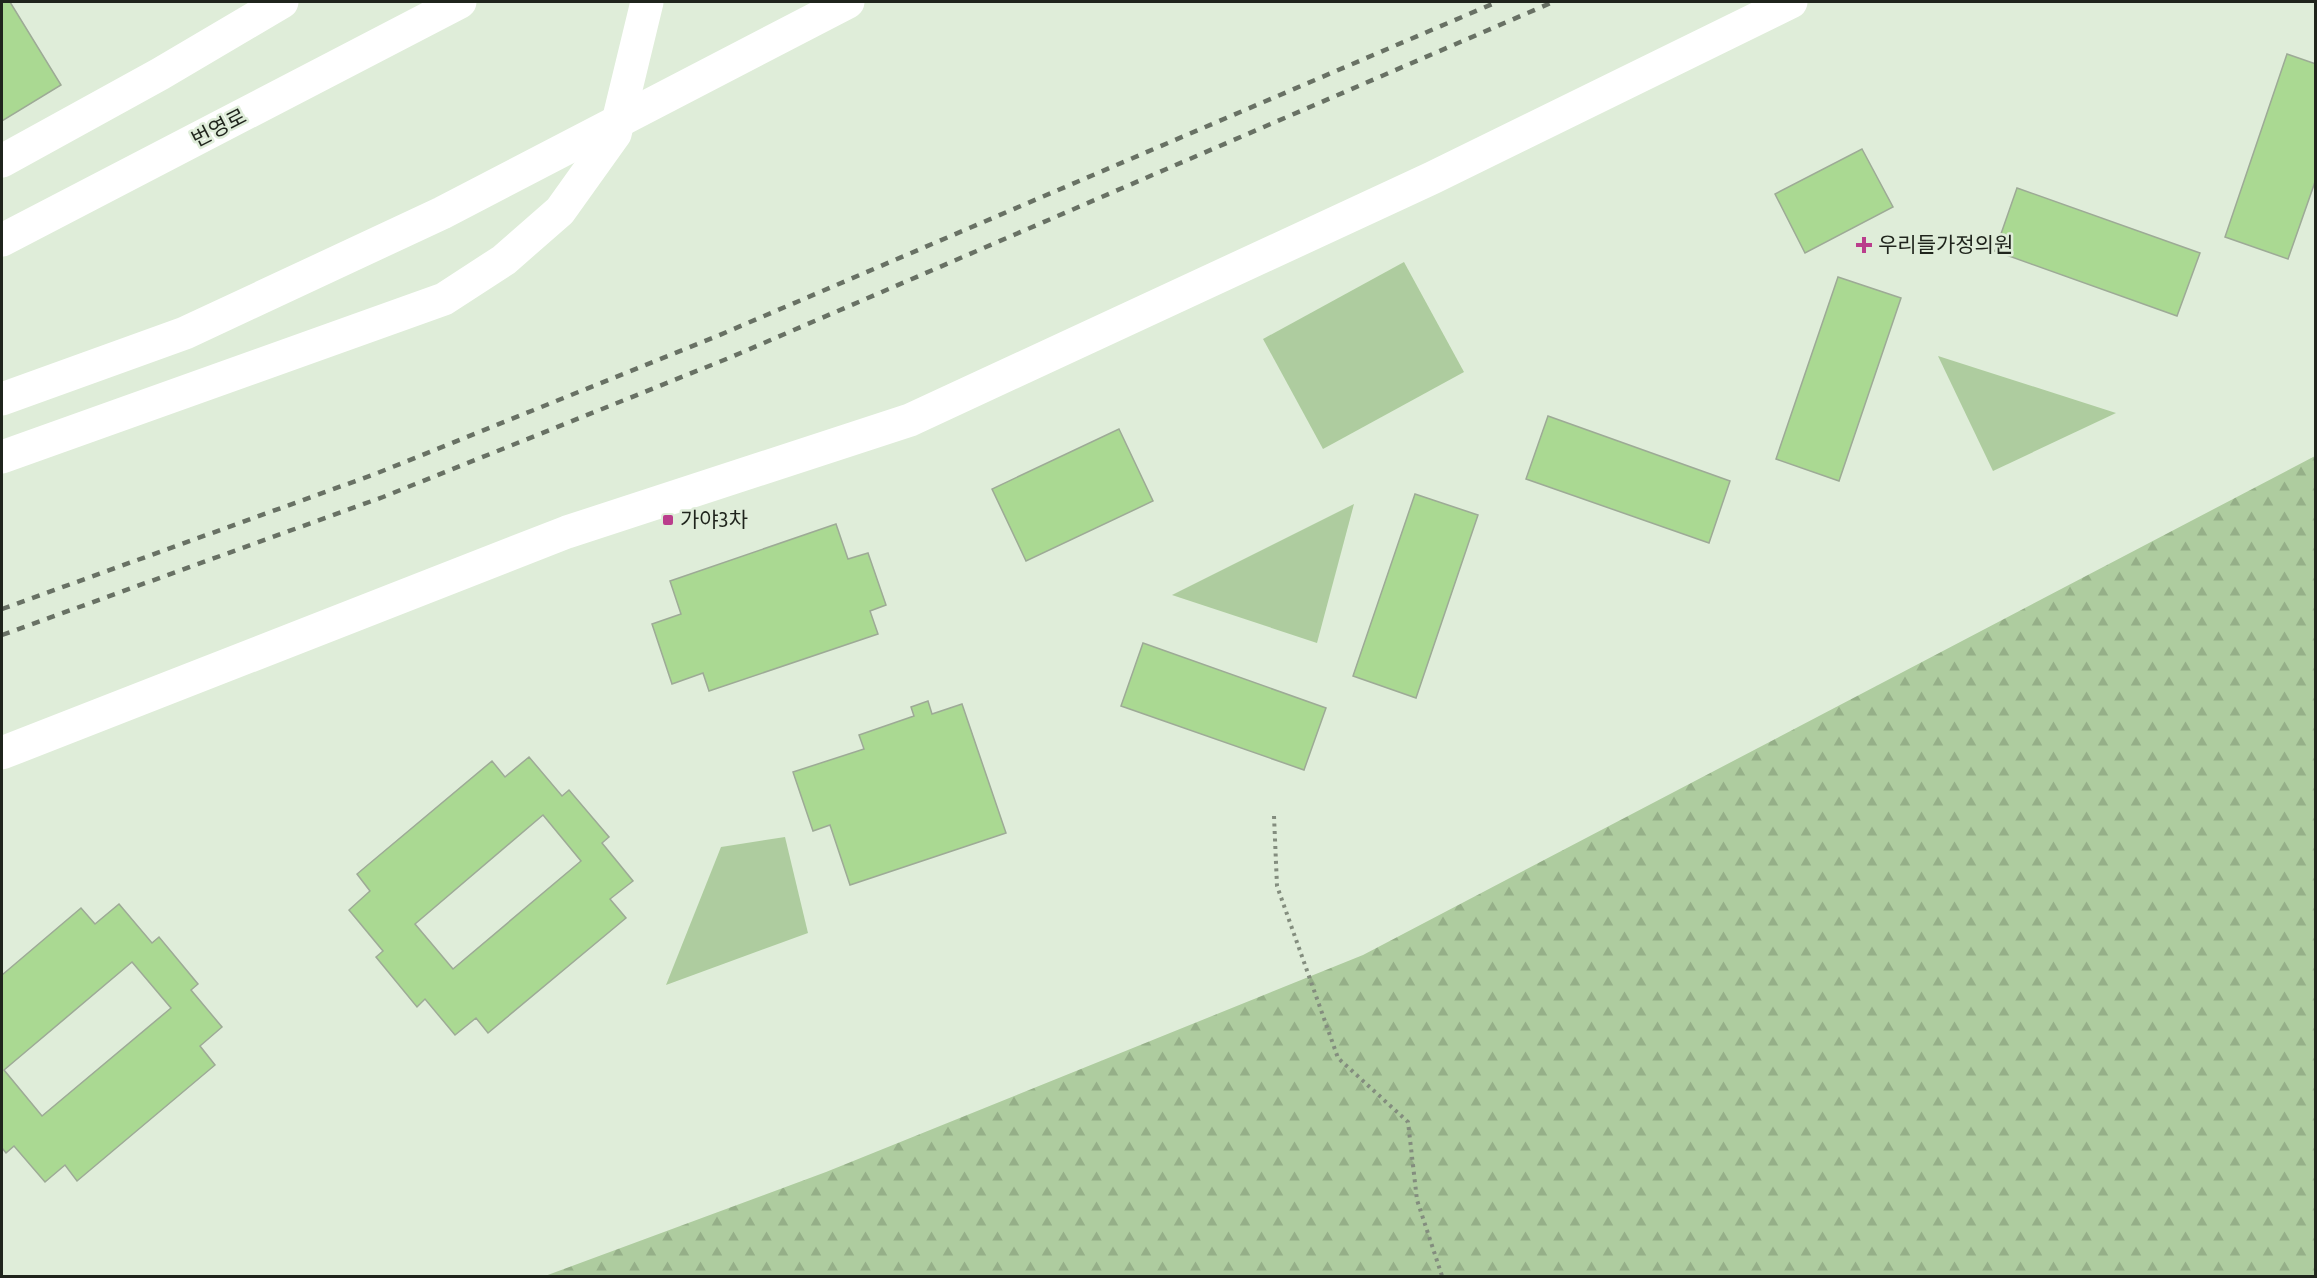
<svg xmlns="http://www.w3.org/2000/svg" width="2317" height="1278" font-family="'Asap Condensed','Noto Sans KR',sans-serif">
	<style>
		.forest { fill: url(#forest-firs) }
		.park { fill: #aecc9f }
		.building { fill: #aad992; stroke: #9daa96; stroke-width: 1.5; fill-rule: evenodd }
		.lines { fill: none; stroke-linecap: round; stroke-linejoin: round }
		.path { stroke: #838d7e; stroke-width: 4; stroke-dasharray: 3 4.5; stroke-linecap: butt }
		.street { stroke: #fff; stroke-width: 33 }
		.secondary { stroke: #fff; stroke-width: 33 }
		.rail { stroke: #687164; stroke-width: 4.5; stroke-dasharray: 8 8; stroke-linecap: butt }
		.poi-dot { fill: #ba3d8c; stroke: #dfedd9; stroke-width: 2 }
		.labels { text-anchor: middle; stroke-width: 5; stroke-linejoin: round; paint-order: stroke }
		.street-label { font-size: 21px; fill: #1f241c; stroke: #dfedd9 }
		.poi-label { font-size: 21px; fill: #1f241c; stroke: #dfedd9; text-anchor: start }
	</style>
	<defs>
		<pattern id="forest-firs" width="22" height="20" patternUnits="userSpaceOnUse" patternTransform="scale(1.5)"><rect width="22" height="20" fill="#aecc9f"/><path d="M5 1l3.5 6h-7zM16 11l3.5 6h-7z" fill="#95af88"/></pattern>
	</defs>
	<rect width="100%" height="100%" fill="#dfedd9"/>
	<polygon class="forest" points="2315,456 2315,1276 545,1276 826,1172 1363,955"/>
	<g class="park">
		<polygon points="1404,262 1464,372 1323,449 1263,339"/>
		<polygon points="1938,356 2116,413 1993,471"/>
		<polygon points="1354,504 1317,643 1172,595"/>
		<polygon points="785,837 808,933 666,985 721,847"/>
	</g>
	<g class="building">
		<polygon points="2,2 10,2 61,85 2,121"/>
		<polygon points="2287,54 2316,64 2316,179 2288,259 2225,237"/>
		<polygon points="1862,149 1893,207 1805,253 1775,194"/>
		<polygon points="2017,188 2200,253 2177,316 1995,251"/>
		<polygon points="1838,277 1901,298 1839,481 1776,459"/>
		<polygon points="1548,416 1730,481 1709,543 1526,479"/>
		<polygon points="1119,429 1153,501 1026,561 992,489"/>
		<polygon points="1415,494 1478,515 1416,698 1353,676"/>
		<polygon points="836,524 848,559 868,553 886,605 870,611 878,634 709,691 703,673 672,684 652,624 681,614 670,581"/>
		<polygon points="1143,643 1326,708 1304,770 1121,706"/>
		<polygon points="928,701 932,714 962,704 1006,833 850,885 830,825 813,831 793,772 864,749 859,735 914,716 911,707"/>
		<path d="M529 757 562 796 569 790 609 837 602 843 633 881 610 899 626 918 488 1033 476 1018 455 1035 425 999 417 1007 376 957 383 951 349 910 370 891 357 874 492 761 505 777ZM543 815 581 861 453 969 415 924Z"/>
		<path d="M119 904 152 943 159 937 198 984 191 990 222 1027 200 1046 215 1065 77 1181 65 1165 45 1182 14 1146 6 1153 2 1148V975L81 908 95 924ZM132 962 171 1008 42 1116 4 1070Z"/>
	</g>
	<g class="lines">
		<polyline class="path" points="1274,816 1277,886 1338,1058 1408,1122 1417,1200 1442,1276"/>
		<polyline class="street" points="2,753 567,532 910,420 1432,178 1791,2"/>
		<g class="secondary">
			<polyline points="2,161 160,74 282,2"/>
			<polyline points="2,240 460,2"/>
			<polyline points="2,399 185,333 442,213 848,2"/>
			<polyline points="2,457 444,299 504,260 560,211 615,134 647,2"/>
		</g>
		<g class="rail">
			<polyline points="2,609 375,474 715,337 1497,2"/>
			<polyline points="2,635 383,497 729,358 1553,2"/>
		</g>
	</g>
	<g class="poi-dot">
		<path d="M1861 236h6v6h6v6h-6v6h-6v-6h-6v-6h6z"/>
		<rect x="662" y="514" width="12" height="12" rx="3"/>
	</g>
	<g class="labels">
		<g class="street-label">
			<text transform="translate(219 128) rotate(-27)" y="7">번영로</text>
		</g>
		<g class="poi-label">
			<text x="1878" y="252">우리들가정의원</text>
			<text x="680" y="527">가야3차</text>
		</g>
	</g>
	<rect width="2317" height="1278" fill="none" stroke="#1f241c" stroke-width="6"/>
</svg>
